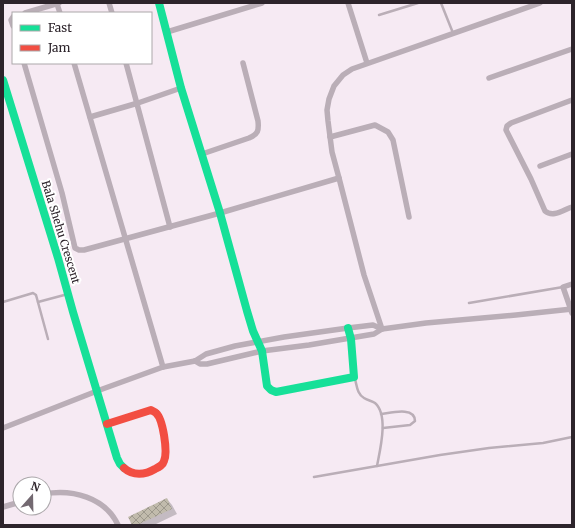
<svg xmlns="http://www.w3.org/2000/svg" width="575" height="528" font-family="Merriweather,serif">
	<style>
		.shadow { fill: #0003 }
		.building { fill: url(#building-cross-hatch) }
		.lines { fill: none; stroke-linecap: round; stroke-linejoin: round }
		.lane { stroke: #baaeb7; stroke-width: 2.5 }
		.street { stroke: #baaeb7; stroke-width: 5.5 }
		.fast { stroke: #16e098; stroke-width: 8 }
		.jam { stroke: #f24e42; stroke-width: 8 }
		.labels { text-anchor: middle; stroke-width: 4; stroke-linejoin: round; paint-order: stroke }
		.street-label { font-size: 11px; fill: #2d242b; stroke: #fff }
	</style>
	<defs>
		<pattern id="building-cross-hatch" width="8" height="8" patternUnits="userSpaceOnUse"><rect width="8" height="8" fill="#c1bbac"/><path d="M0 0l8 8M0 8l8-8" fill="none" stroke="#9d988c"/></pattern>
	</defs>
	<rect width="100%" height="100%" fill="#f6eaf3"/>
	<polygon class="shadow" points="167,499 172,505 177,514 154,525 133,525"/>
	<polygon class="building" points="167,498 172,509 137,525 132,525 128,517"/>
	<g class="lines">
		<g class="lane">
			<polyline points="441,3 453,33"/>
			<polyline points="379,15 418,3"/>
			<polyline points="3,302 33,293 36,295 48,339"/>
			<polyline points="38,302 68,294"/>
			<polyline points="469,303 563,287"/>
			<path d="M355 379C357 386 357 394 364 398 367 400 372 401 375 403 389 415 380 450 377 466"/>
			<path d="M381 414C390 413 415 406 415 421L410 425 383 428"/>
			<polyline points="314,477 440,455 489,448 543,443 572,437"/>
		</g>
		<g class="street">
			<polyline points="109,3 112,13"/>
			<polyline points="348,3 367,63"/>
			<polyline points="57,4 60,13"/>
			<polyline points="25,13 59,3"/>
			<polyline points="13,17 11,20 13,26"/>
			<polyline points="167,32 262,3"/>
			<polyline points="24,63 62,193 75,248 79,250 84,250 220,213 339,178"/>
			<polyline points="74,63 163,367"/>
			<polyline points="126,63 170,227"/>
			<polyline points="489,78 572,49"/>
			<path d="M572 100 511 123 507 126 506 130 531 179 545 211C553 218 563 210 572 207"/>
			<polyline points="90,117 138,103 181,88"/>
			<polyline points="330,137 375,125 388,132 393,140 409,217"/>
			<path d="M202 154 249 138C258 134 259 131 258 121L243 63"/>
			<polyline points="540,166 572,154"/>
			<polyline points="572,284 563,287 572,313"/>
			<polyline points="382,329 364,275 339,178 332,152 328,121 327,110 329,99 334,86 343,75 352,69 540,3"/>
			<polyline points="195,361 200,364 207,364 262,351 309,345 374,334 382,329 426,323 516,315 572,309"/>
			<polyline points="3,428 97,391 163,367 195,361 206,354 235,346 284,337 348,328 373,325 382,329"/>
			<path d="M44 494C72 489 105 497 118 525"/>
			<polyline points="3,507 20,502"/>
		</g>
		<g class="fast">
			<polyline points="159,3 181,88 220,213 247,311 253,331 262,351 267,386 271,390 276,392 354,377 351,339 348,328"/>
			<polyline points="3,80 58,258 73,312 117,458 120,464 124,468"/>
		</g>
		<path class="jam" d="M107 424 151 410C153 411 155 412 156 413 163 419 168 452 164 461 163 465 159 467 155 469 145 475 133 476 124 468"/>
	</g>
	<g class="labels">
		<g class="street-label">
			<text transform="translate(61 232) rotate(73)" y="4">Bala Shehu Crescent</text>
		</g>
	</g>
	<rect width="575" height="528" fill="none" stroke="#2d242b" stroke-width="8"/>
	<rect x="12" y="12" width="140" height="52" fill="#ffffff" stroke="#aba7aa"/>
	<rect x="20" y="25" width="20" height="6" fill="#16e098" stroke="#aba7aa"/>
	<text x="48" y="32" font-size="12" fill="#2d242b">Fast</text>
	<rect x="20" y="45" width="20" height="6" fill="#f24e42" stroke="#aba7aa"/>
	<text x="48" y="52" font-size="12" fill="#2d242b">Jam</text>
	<g transform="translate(32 496) rotate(20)"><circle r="19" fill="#ffffff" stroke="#aba7aa"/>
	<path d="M0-3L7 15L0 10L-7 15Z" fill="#736971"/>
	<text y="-6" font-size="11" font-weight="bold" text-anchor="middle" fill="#2d242b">N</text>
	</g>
</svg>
